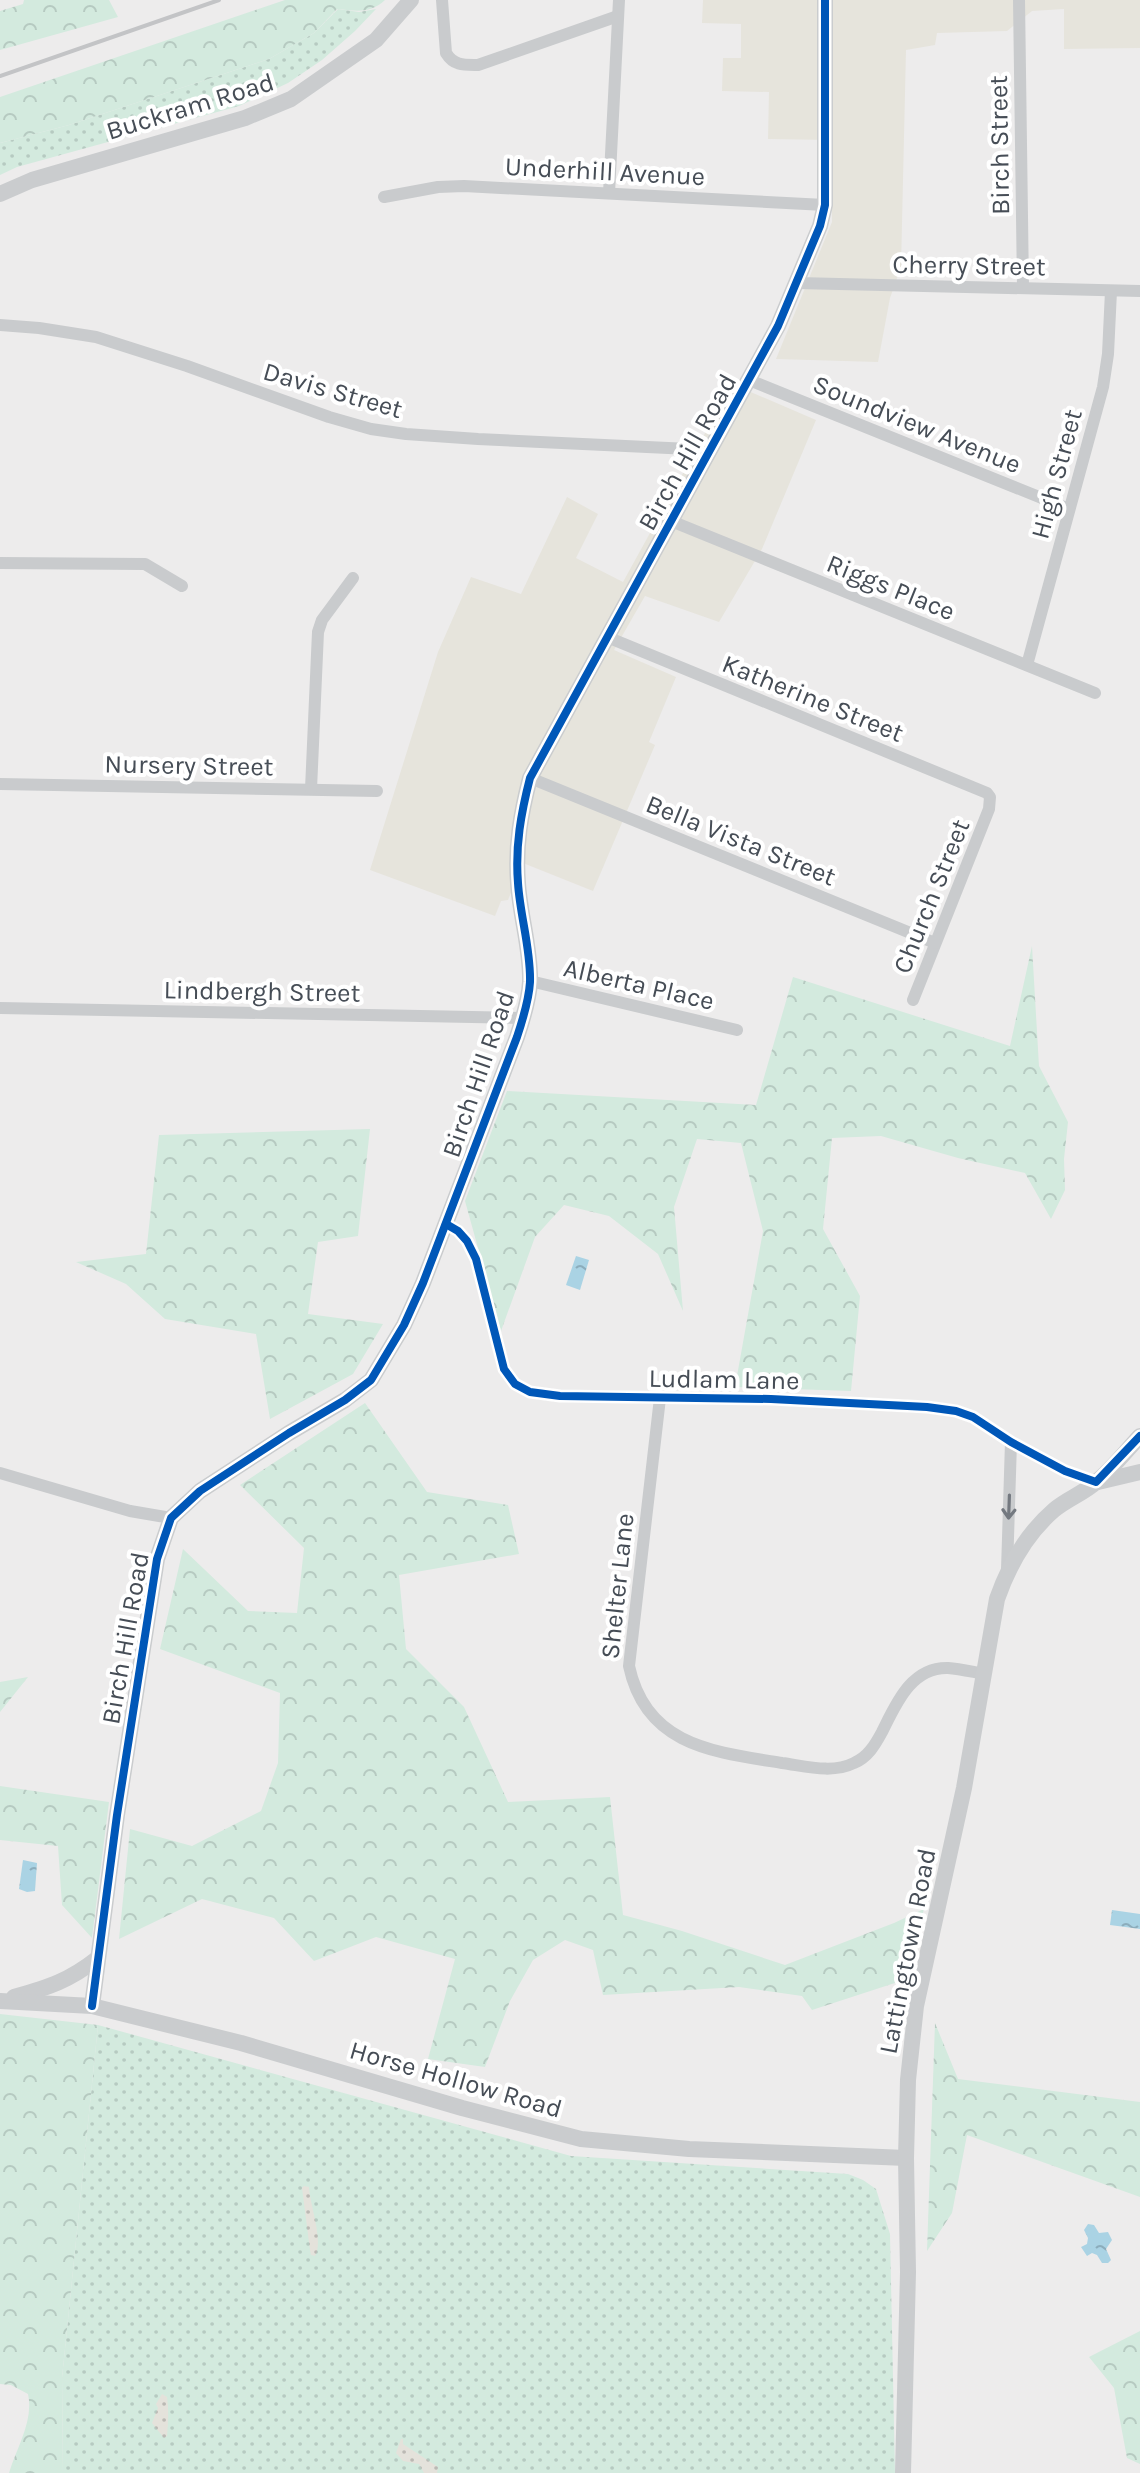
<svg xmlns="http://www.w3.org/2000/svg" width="1140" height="2473" font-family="Karla,sans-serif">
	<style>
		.commercial { fill: #e6e4dc }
		.grass { fill: url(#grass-dots) }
		.forest { fill: url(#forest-crowns) }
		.sand { fill: url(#sand-dots) }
		.water { fill: url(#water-ripples) }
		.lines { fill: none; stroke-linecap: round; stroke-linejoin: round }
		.street { stroke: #c9cbcd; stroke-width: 12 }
		.secondary { stroke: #caccce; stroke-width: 16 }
		.rail { stroke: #c3c4c6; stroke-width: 4 }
		.cycleway-casing { stroke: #fff; stroke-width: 13 }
		.cycleway { stroke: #0057b8; stroke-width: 8 }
		.oneway { stroke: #747980 }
		.labels { text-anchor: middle; stroke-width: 8; stroke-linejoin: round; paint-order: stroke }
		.street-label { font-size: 26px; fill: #464d56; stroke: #fff }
	</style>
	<defs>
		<pattern id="grass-dots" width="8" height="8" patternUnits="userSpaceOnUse" patternTransform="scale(2)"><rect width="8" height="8" fill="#d3eade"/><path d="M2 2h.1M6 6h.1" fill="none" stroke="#b6cac1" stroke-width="1.8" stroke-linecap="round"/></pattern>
		<pattern id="forest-crowns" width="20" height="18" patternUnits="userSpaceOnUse" patternTransform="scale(2)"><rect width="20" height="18" fill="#d3eade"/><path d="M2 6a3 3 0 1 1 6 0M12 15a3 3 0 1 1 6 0" fill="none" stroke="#b6cac1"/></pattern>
		<pattern id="sand-dots" width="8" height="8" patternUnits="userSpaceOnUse" patternTransform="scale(2)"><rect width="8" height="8" fill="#e4e2db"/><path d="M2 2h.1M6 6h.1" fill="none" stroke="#bbb9b4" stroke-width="1.8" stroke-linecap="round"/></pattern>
		<pattern id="water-ripples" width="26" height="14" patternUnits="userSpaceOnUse" patternTransform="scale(2)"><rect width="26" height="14" fill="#aad3e4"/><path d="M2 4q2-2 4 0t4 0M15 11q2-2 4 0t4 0" fill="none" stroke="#8cadbc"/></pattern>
	</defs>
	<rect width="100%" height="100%" fill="#edecec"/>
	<g class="commercial">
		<polygon points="703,0 1140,0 1140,48 1064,49 1064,9 1032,11 1007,31 937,33 935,45 906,50 901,267 890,298 878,362 776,359 832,222 831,140 768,139 769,92 722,91 723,58 741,58 741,24 702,23"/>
		<polygon points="732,384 816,420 762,549 719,622 645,596 614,650 676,677 649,742 655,745 593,891 523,863 508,900 501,901 495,916 370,870 438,652 471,577 521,594 567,497 598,514 576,558 623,582"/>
	</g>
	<g class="grass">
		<polygon points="338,9 359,12 376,9 355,31 322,60 288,83 239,106 17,167 0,175 0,143 69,125 269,59 314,33"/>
		<polygon points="98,2025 571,2156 848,2174 863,2180 876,2189 890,2234 895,2473 63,2473 62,2378"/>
	</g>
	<g class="forest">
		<polygon points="24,0 109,0 118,17 0,50 0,11 23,4"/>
		<path d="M285 0H385C370 14 357 11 337 9L314 33 269 59 69 125 0 143V97Z"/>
		<polygon points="1032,946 1039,1066 1068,1122 1064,1159 1065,1190 1051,1219 1025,1173 958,1158 881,1136 832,1138 823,1229 860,1296 851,1391 735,1387 763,1231 741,1143 697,1139 674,1207 683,1311 658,1254 609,1216 564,1205 535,1237 501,1331 465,1201 507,1091 756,1105 793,977 1010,1046"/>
		<polygon points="370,1129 358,1236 318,1242 308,1314 383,1324 353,1374 270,1419 256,1334 165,1319 126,1284 76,1262 146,1254 159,1135"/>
		<polygon points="365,1403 427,1492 508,1505 519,1554 399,1575 406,1649 464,1707 508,1802 610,1797 623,1915 682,1931 785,1965 894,1923 924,1909 904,1980 812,2010 802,1996 739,1987 603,1995 593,1950 565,1940 533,1960 510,2001 485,2067 428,2059 455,1959 376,1937 314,1961 274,1918 202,1899 119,1939 130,1829 192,1846 261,1811 278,1763 280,1693 160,1649 183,1549 248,1611 297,1613 304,1548 240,1485"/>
		<polygon points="28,1677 0,1712 0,1682"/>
		<polygon points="0,1786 109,1802 92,1938 62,1905 58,1846 0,1840"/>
		<path d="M0 2014 98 2025 62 2378 63 2473H9C17 2447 34 2420 28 2394L11 2385 0 2384Z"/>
		<polygon points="935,2023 958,2079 1140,2102 1140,2197 967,2135 952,2213 927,2251"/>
		<polygon points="1140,2331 1140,2464 1127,2458 1114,2388 1089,2357"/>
	</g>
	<g class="sand">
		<path d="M304 2186 309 2187C310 2206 324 2242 315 2256L311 2255 310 2250 302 2188Z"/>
		<path d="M162 2394 167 2397C169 2410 168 2423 167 2436L164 2438 152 2423 158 2408 156 2404Z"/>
		<polygon points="401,2439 403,2439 403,2444 438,2467 437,2473 424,2473 419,2464 403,2461 396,2453"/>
	</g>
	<g class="water">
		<polygon points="576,1256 589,1260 580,1290 566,1285"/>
		<polygon points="23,1860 37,1863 35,1891 27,1892 19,1889"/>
		<polygon points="1112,1910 1140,1914 1140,1929 1110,1925"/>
		<polygon points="1088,2224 1094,2225 1099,2233 1108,2232 1112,2240 1106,2249 1111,2260 1108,2263 1102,2263 1097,2255 1092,2253 1087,2256 1081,2247 1087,2244 1088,2238 1084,2230"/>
	</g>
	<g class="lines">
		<g class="street">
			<path d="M442 0 446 53C454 66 464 65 478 65L618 16"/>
			<polyline points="1019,0 1023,288"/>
			<polyline points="609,193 619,0"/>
			<polyline points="384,197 438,187 464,186 825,205"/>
			<polyline points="797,283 1140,291"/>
			<polyline points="0,325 39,328 96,337 187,366 329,417 371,429 406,434 478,439 711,450"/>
			<polyline points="749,380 1069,509"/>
			<polyline points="671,521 1095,693"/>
			<polyline points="0,563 145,564 182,586"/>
			<polyline points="607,637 987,793 990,797 989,809 913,1000"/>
			<polyline points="1027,665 1103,387 1108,354 1111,291"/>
			<polyline points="530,778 935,943"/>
			<polyline points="0,784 377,791"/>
			<polyline points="311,789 318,632 322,620 353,578"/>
			<polyline points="530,981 737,1030"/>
			<polyline points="0,1008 523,1018"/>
			<polyline points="446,1224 458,1231 467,1241 476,1259 504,1369 515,1384 530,1392 560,1396 771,1399 927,1407 956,1411 973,1417 1011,1442 1065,1471 1096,1482"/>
			<path d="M660 1398 629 1666C646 1746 714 1752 782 1763 805 1766 832 1774 854 1763 868 1757 875 1745 882 1732 896 1704 911 1667 948 1668 960 1669 973 1672 985 1674"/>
			<polyline points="0,1473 130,1511 171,1518"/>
			<polyline points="1007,1570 1011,1442"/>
		</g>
		<g class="secondary">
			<polyline points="0,194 32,180 245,118 291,99 376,40 411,0"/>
			<polyline points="1098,1482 1140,1472"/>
			<path d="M14 1997C49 1987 69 1981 98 1958"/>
			<polyline points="0,2001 92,2006 241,2043 462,2108 581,2139 689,2149 906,2158"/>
			<path d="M92 2006 117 1815 157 1559 171 1518 200 1491 289 1433 345 1400 371 1380 404 1325 423 1283 517 1037C523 1019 529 1000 530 982 531 949 520 916 518 883 515 846 521 813 530 778L778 326 820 226 825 205V0"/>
			<path d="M903 2473 908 2272 906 2158 908 2080 916 2006 964 1788 997 1599C1009 1565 1026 1534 1054 1510 1067 1499 1084 1493 1096 1482 1112 1469 1126 1451 1140 1436"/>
		</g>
		<polyline class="rail" points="0,76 219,0"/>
		<defs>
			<g id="cycleway">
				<polyline points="446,1224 458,1231 467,1241 476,1259 504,1369 515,1384 530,1392 560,1396 771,1399 927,1407 956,1411 973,1417 1011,1442 1065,1471 1096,1482 1140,1436"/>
				<path d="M92 2006 117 1815 157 1559 171 1518 200 1491 289 1433 345 1400 371 1380 404 1325 423 1283 517 1037C523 1019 529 1000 530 982 531 949 520 916 518 883 515 846 521 813 530 778L778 326 820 226 825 205V0"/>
			</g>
		</defs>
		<use href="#cycleway" class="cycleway-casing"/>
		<use href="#cycleway" class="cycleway"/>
	</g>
	<defs><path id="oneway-shaft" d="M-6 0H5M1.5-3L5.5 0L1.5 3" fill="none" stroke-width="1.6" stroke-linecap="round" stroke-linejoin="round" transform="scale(2)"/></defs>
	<use class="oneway" href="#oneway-shaft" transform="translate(1009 1507) rotate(92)"/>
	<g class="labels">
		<g class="street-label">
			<text transform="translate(190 106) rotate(-17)" y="9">Buckram Road</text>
			<text transform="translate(999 145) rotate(-91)" y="9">Birch Street</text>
			<text transform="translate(605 171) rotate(3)" y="9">Underhill Avenue</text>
			<text transform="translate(969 265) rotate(1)" y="9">Cherry Street</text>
			<text transform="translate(333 390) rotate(16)" y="9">Davis Street</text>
			<text transform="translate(917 424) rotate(22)" y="9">Soundview Avenue</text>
			<text transform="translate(687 452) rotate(-61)" y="9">Birch Hill Road</text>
			<text transform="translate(1056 474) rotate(-75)" y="9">High Street</text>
			<text transform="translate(891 587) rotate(22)" y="9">Riggs Place</text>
			<text transform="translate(813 698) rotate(22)" y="9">Katherine Street</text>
			<text transform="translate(189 765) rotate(1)" y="9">Nursery Street</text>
			<text transform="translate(741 840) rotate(22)" y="9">Bella Vista Street</text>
			<text transform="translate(931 896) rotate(-68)" y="9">Church Street</text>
			<text transform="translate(639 984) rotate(13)" y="9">Alberta Place</text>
			<text transform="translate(262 991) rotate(1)" y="9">Lindbergh Street</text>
			<text transform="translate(478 1074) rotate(-71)" y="9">Birch Hill Road</text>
			<text transform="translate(724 1379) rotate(1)" y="9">Ludlam Lane</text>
			<text transform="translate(617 1586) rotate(-84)" y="9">Shelter Lane</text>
			<text transform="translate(125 1638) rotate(-80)" y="9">Birch Hill Road</text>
			<text transform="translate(907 1951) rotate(-79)" y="9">Lattingtown Road</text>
			<text transform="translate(456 2079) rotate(16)" y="9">Horse Hollow Road</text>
		</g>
	</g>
</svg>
